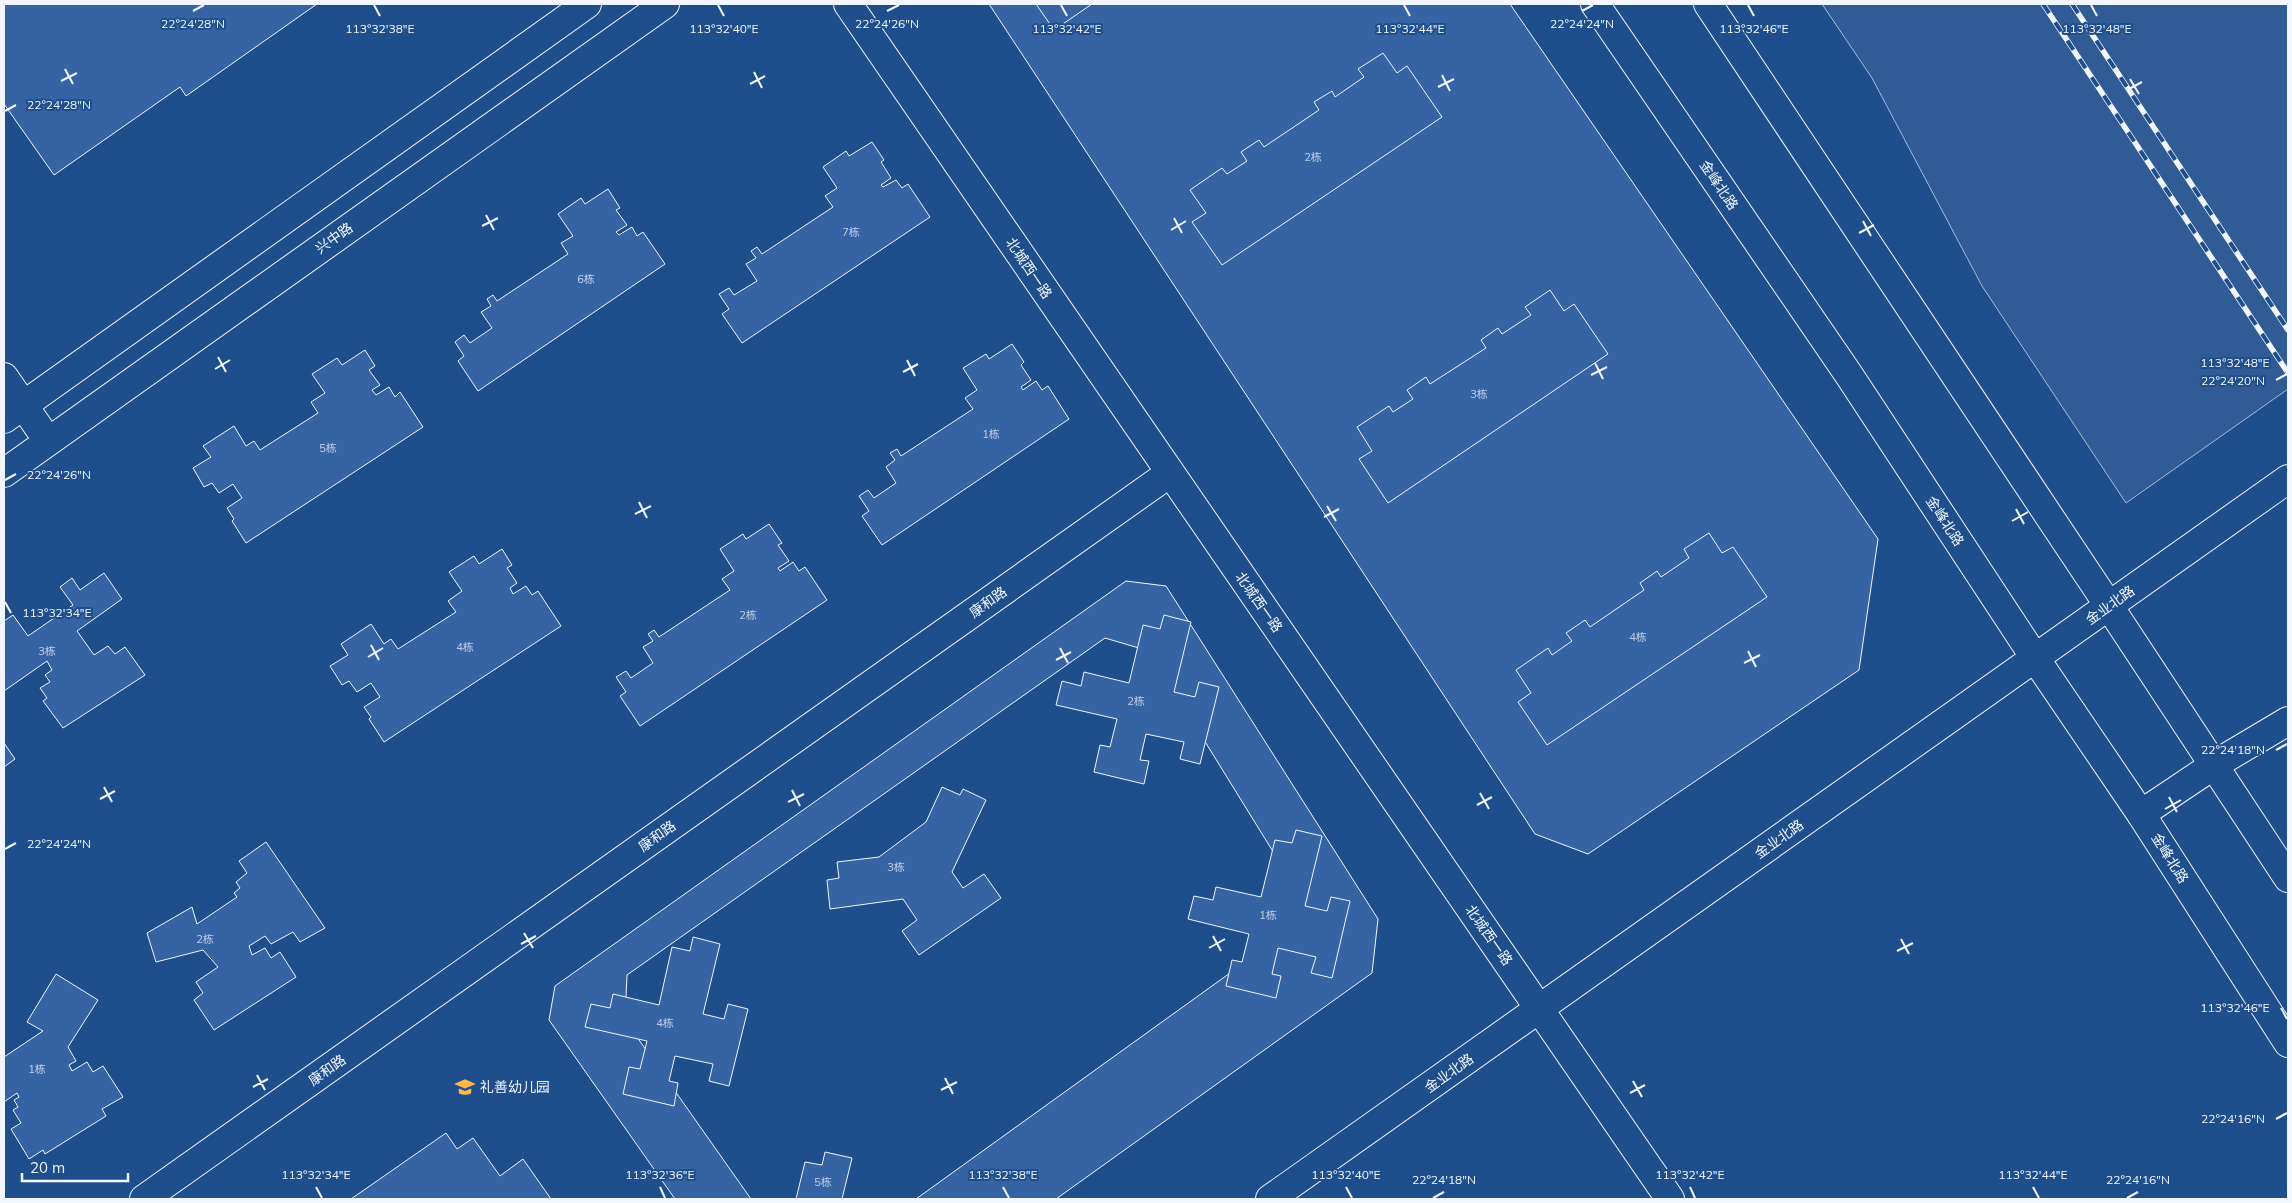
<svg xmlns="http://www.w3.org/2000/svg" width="2292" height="1203" font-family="Mulish,'Noto Sans SC',sans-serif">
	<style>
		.green { fill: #305b95; stroke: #a8bbd7 }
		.building { fill: #3563a3; stroke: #f2f6ff }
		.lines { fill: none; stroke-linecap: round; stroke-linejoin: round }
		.minor-casing { stroke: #f2f6ff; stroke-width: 30 }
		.major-casing { stroke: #f2f6ff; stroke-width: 30 }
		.minor { stroke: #1f4e8c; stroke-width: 28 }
		.major { stroke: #1f4e8c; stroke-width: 28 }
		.rail-casing { stroke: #f2f6ff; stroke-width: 5.5 }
		.rail { stroke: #1f4e8c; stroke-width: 4; stroke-dasharray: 11; stroke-linecap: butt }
		.ticks { fill: none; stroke: #f2f6ff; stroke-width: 2 }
		.labels { text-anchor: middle; stroke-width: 4; stroke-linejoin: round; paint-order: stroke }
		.number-label { font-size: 11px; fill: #c3d1e8 }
		.street-label { font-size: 14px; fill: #f2f6ff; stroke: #1f4e8c }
		.poi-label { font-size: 14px; fill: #f2f6ff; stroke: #1f4e8c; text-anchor: start }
		.ticks-label { font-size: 12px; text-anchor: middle; fill: #f2f6ff; stroke: #1f4e8c; stroke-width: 4; stroke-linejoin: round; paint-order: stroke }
	</style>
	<rect width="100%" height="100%" fill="#1f4e8c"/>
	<polygon class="green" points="1822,4 2288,4 2288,389 2126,503 1982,286 1872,78"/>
	<g class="building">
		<polygon points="4,4 317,4 186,96 180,87 54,175 4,104"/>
		<polygon points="989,4 1510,4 1878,539 1859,670 1588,854 1535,834"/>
		<polygon points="1036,4 1092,4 1054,30"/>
		<polygon points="1383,53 1397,73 1407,66 1442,117 1222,265 1192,222 1206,213 1190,190 1222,168 1227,174 1247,161 1241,152 1259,140 1264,147 1319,110 1314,102 1332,91 1335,97 1364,77 1358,69"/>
		<polygon points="872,142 884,160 881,162 891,178 881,185 883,187 896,180 902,188 908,184 930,217 742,343 722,314 729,309 719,294 729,288 734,295 757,281 746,264 756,258 751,251 757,247 762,254 833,207 825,196 837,188 823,167 846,151 849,156"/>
		<polygon points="608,189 620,208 616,210 627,225 616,232 619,235 632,227 637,236 643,232 665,264 478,391 458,361 464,356 455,342 464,335 470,343 492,328 481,312 491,306 487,299 493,295 497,301 568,254 561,243 573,236 558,214 581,198 585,204"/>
		<polygon points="1550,290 1564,311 1574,304 1608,354 1388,503 1359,459 1372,451 1357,427 1389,406 1393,412 1413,399 1407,390 1426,377 1430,384 1486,348 1481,340 1498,328 1502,334 1531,315 1525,307"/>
		<polygon points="1012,344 1024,362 1021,365 1031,380 1021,387 1023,390 1036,381 1042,390 1048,386 1069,419 882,545 862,516 869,511 859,496 868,490 874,498 896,483 886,467 895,460 890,453 897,449 901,456 973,409 965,398 977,390 963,368 986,354 989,359"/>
		<polygon points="365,350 375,366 369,370 380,385 372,390 376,395 389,387 395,397 400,392 423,427 246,543 232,521 234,519 227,508 242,498 233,484 219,493 212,483 204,487 193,468 211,457 203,446 234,426 246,446 254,441 260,450 318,413 311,402 325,393 312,374 337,358 342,365"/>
		<polygon points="769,524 782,543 778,545 789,561 778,568 780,571 793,562 799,571 805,567 827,600 640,726 620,696 626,692 616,677 626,671 631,678 653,663 643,647 653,641 648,634 654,630 659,637 730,590 722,579 734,571 720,549 743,534 746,539"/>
		<polygon points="1709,533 1722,553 1733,547 1767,597 1547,745 1518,702 1531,693 1516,670 1548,648 1552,655 1572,641 1566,633 1585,620 1590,627 1644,590 1640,583 1657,571 1661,577 1689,558 1684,549"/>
		<polygon points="502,549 512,565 507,568 517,583 510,588 513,594 526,586 532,595 538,591 561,626 384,742 369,719 371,717 364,707 380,697 371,683 357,692 349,681 342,685 330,666 348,655 341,644 371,624 384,644 391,639 398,649 456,612 448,601 462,591 449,572 474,556 479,564"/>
		<polygon points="104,573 122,599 77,631 94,655 108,646 115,654 125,647 145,675 63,728 43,701 47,698 40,688 50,682 45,675 52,670 47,661 4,691 4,621 13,615 28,636 73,605 60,587 72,578 80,590"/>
		<polygon points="1126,581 1166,586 1378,919 1372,973 1056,1199 916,1199 1287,932 1293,884 1149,651 1105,638 627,975 625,1020 751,1199 675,1199 549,1020 555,986"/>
		<polygon points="1164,615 1191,622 1174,692 1195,697 1199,682 1219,687 1200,764 1180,759 1184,742 1146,734 1140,760 1149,761 1144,784 1094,772 1100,745 1110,747 1117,719 1056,705 1062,681 1081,686 1084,672 1129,683 1143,625 1160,629"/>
		<polygon points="4,743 15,759 4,767"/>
		<polygon points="942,787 960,795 963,789 986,800 952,872 963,888 984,874 1001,898 919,955 902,931 917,920 903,899 830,909 827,880 839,878 837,862 879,857 926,822"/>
		<polygon points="1296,830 1322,836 1305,906 1327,911 1331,897 1350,901 1332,978 1311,973 1316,957 1278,948 1272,974 1281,976 1276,998 1226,986 1232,960 1242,962 1249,934 1188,919 1194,896 1213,900 1216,887 1261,897 1275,840 1292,843"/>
		<polygon points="266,842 325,928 300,942 293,932 271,944 265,936 249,946 252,955 265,948 271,958 280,952 296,977 214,1030 194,1000 203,993 196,982 218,967 203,950 156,962 147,933 192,907 197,924 237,897 234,893 240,888 236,882 247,873 239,861"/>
		<polygon points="693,937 720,944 703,1014 724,1019 728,1004 748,1009 729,1086 709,1081 713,1064 675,1056 669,1081 678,1083 674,1106 623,1094 629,1067 640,1069 647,1041 585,1027 591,1004 610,1008 613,994 659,1005 672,947 690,951"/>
		<polygon points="56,974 98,1000 68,1047 76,1061 69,1065 72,1071 87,1062 93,1072 103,1066 123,1097 102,1109 106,1116 45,1154 43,1150 29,1159 11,1129 21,1123 13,1110 18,1107 14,1100 19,1097 17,1093 4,1102 4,1057 43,1031 27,1022"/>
		<polygon points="446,1133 457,1149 473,1138 500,1176 523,1159 551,1199 351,1199"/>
		<polygon points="825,1152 852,1158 842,1199 796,1199 805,1162 822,1165"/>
	</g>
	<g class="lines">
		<defs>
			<g id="minor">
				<polyline points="848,4 1670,1199"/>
				<polyline points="4,377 48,441"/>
				<polyline points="4,419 587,4"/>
				<polyline points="4,473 665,4"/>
				<polyline points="2141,814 2214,765 2288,721"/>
				<polyline points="144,1199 1170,473"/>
				<polyline points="1270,1199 2288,479"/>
			</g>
			<g id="major">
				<polyline points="1595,4 1849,375 2035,658 2141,814 2288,1043"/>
				<polyline points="1708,4 2109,606 2288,878"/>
			</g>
		</defs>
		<use href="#minor" class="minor-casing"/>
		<use href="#major" class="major-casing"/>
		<use href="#minor" class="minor"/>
		<use href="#major" class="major"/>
		<defs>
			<g id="rail">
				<polyline points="2043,4 2288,373"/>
				<polyline points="2072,4 2288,330"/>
			</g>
		</defs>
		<use href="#rail" class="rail-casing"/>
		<use href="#rail" class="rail"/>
	</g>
	<path class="ticks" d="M374 5 380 16M718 5 724 16M1061 5 1067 16M1404 5 1410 16M1748 5 1754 16M2091 5 2097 16M193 11 204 5M887 11 899 5M1582 11 1593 5M65 69 73 84M754 72 762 88M1442 75 1450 91M2130 79 2139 94M61 81 77 73M750 84 765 76M1438 87 1454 79M2127 90 2142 82M5 111 16 105M486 215 494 230M1174 218 1182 233M1863 221 1871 236M482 226 498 218M1171 230 1186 221M1859 233 1874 225M218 357 226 372M907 360 915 376M2281 362 2287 373M1595 363 1603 379M215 369 230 360M903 372 918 364M1591 375 1607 367M2276 380 2287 374M5 480 16 474M639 502 647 518M1327 506 1336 521M2016 509 2024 524M635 514 651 506M1324 517 1339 509M2012 521 2028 512M5 602 11 613M371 645 379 660M1060 648 1068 663M1748 651 1756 667M368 657 383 648M1056 660 1071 652M1744 663 1760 655M2276 750 2287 744M104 787 112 802M792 790 800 806M1480 793 1489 809M2169 797 2177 812M100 799 115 791M788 802 804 794M1477 805 1492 797M2165 809 2181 800M5 849 16 843M524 933 533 948M1213 936 1221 951M1901 939 1909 954M521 944 536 936M1209 948 1225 939M1897 951 1913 943M2281 1008 2287 1019M257 1075 265 1090M945 1078 953 1094M1633 1081 1642 1097M253 1087 268 1079M941 1090 957 1082M1630 1093 1645 1085M2276 1119 2287 1113M316 1187 322 1198M660 1187 665 1198M1003 1187 1009 1198M1346 1187 1352 1198M1690 1187 1695 1198M2033 1187 2039 1198M1433 1198 1444 1192M2127 1198 2138 1192"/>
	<defs>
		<symbol id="school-bare" viewBox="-9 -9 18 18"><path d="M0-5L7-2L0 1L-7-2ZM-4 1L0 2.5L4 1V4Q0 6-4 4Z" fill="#ffb74d" stroke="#1f4e8c" stroke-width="2.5" paint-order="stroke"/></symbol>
	</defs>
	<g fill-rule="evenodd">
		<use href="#school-bare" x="451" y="1073" width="28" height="28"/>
	</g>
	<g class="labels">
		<g class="number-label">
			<text x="1313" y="161">2栋</text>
			<text x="851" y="236">7栋</text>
			<text x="586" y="283">6栋</text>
			<text x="1479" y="398">3栋</text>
			<text x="991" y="438">1栋</text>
			<text x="328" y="452">5栋</text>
			<text x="748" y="619">2栋</text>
			<text x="1638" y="641">4栋</text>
			<text x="465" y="651">4栋</text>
			<text x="47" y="655">3栋</text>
			<text x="1136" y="705">2栋</text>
			<text x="896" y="871">3栋</text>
			<text x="1268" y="919">1栋</text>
			<text x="205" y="943">2栋</text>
			<text x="665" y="1027">4栋</text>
			<text x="37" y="1073">1栋</text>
			<text x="823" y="1186">5栋</text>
		</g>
		<g class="street-label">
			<text transform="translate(1719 185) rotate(56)" y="5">金峰北路</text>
			<text transform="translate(334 238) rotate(-35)" y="5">兴中路</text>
			<text transform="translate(1029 268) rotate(56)" y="5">北城西一路</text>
			<text transform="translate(1945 521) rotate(57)" y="5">金峰北路</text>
			<text transform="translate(988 602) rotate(-35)" y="5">康和路</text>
			<text transform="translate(1259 602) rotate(55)" y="5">北城西一路</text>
			<text transform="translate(2110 605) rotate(-35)" y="5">金业北路</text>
			<text transform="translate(657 836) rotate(-35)" y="5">康和路</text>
			<text transform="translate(1779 839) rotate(-35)" y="5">金业北路</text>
			<text transform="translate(2170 858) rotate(58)" y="5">金峰北路</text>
			<text transform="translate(1489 935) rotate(55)" y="5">北城西一路</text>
			<text transform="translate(327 1070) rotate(-35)" y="5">康和路</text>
			<text transform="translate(1449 1073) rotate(-35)" y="5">金业北路</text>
		</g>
		<g class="poi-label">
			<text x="480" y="1092">礼善幼儿园</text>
		</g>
	</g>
	<g class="ticks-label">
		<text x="193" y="28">22°24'28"N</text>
		<text x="887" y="28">22°24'26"N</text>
		<text x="1582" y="28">22°24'24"N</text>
		<text x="380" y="33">113°32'38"E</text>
		<text x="724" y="33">113°32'40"E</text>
		<text x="1067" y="33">113°32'42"E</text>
		<text x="1410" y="33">113°32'44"E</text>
		<text x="1754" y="33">113°32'46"E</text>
		<text x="2097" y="33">113°32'48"E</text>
		<text x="59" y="109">22°24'28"N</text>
		<text x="2235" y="367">113°32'48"E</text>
		<text x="2233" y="385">22°24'20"N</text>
		<text x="59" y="479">22°24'26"N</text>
		<text x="57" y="617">113°32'34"E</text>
		<text x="2233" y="754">22°24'18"N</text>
		<text x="59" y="848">22°24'24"N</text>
		<text x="2235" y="1012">113°32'46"E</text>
		<text x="2233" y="1123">22°24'16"N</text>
		<text x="316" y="1179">113°32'34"E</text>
		<text x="660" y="1179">113°32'36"E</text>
		<text x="1003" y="1179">113°32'38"E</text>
		<text x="1346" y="1179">113°32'40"E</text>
		<text x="1690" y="1179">113°32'42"E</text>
		<text x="2033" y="1179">113°32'44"E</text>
		<text x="1444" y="1184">22°24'18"N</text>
		<text x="2138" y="1184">22°24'16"N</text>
	</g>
	<rect width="2292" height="1203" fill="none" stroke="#f2f6ff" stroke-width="10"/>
	<path d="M22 1173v8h106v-8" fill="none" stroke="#f2f6ff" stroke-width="2.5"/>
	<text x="30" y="1173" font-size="15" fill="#f2f6ff" stroke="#1f4e8c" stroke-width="4" paint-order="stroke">20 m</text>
</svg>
